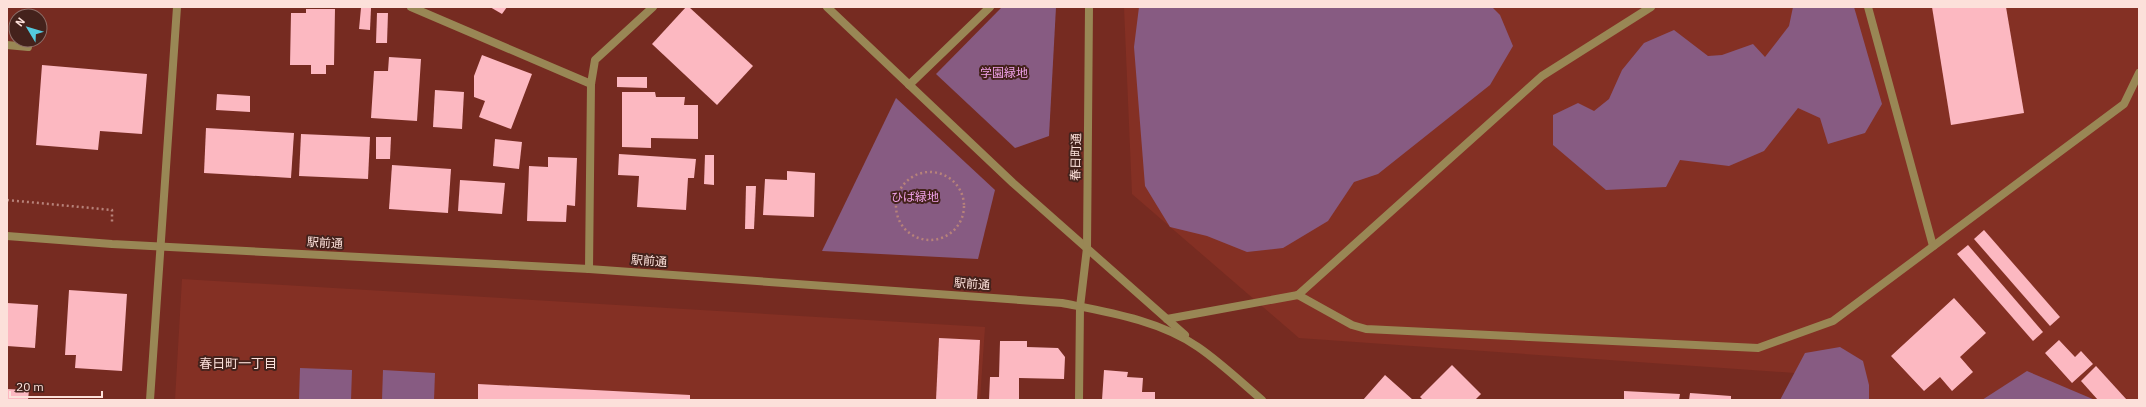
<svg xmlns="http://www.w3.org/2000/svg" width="2146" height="407" font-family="'IBM Plex Sans','Noto Sans JP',sans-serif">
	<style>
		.built { fill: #843024 }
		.green { fill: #875b82 }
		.building { fill: #fcb8c1 }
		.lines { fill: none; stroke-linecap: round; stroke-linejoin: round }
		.path { stroke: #b7827a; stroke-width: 2.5; stroke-dasharray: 2 3; stroke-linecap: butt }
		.service { stroke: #998755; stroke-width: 8 }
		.minor { stroke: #998755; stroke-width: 8 }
		.tertiary { stroke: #998755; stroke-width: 8 }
		.labels { text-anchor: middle; stroke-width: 4; stroke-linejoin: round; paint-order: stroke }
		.park-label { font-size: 12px; fill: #efa1e7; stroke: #44221c }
		.street-label { font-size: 12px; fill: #fce0da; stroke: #44221c }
		.neighbourhood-label { font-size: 13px; fill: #fce0da; stroke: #44221c }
	</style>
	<rect width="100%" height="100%" fill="#762b21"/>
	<g class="built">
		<polygon points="1124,7 2139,7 2139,400 1851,400 1851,377 1299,338 1132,194"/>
		<polygon points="182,279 985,327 980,400 175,400"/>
	</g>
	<g class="green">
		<polygon points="1002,7 1056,7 1049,136 1015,148 936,74"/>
		<polygon points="1139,7 1492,7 1500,15 1513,46 1490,85 1378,174 1354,182 1328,221 1283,248 1247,252 1207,236 1170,227 1145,186 1134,47"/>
		<polygon points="1793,7 1854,7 1882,104 1865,133 1828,144 1820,118 1798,108 1764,151 1729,166 1680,160 1666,187 1606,190 1553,145 1553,115 1578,103 1594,111 1609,99 1622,70 1644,43 1674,30 1708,56 1722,55 1753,44 1765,57 1789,26"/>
		<polygon points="896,98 995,190 978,259 822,251"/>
		<polygon points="1840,347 1863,361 1869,385 1869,400 1780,400 1805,353"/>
		<polygon points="300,368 352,370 351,400 299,400"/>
		<polygon points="383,370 435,373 434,400 382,400"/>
		<polygon points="2027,371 2095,400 1982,400"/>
	</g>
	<g class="building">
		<polygon points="490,7 507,7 502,14"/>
		<polygon points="686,7 689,7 753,66 717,105 652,44"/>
		<polygon points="1932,7 2006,7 2024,113 1951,125"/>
		<polygon points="361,8 371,8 370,30 359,29"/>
		<polygon points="306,9 335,9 334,65 326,65 326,74 311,74 311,65 290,65 291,13 306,13"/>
		<polygon points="377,13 388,13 387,43 376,43"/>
		<polygon points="482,55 532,74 511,129 479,117 485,101 474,97 474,76"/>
		<polygon points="389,57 421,59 417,121 371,118 374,71 388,71"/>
		<polygon points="42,65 147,74 142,134 100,131 98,150 36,145"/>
		<polygon points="617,77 647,77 647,88 617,87"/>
		<polygon points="435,90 464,92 462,129 433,127"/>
		<polygon points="622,92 655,92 656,97 685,97 684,105 698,105 698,139 651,138 651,148 622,147"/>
		<polygon points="217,94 250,96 250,112 216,110"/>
		<polygon points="206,128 294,133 291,178 204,173"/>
		<polygon points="301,134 370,137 368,179 299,176"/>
		<polygon points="376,137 391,137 390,159 376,159"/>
		<polygon points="495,139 522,142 519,169 493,166"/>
		<polygon points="619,154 696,159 694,178 688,178 686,210 637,207 639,176 618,175"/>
		<polygon points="705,155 714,155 714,185 704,184"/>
		<polygon points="548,157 577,158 575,206 567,205 566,222 527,221 529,166 548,167"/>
		<polygon points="392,165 451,169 448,213 389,209"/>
		<polygon points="787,171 815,173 814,217 763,215 765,179 787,180"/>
		<polygon points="460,180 505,183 502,214 458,211"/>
		<polygon points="746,186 756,186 754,229 745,229"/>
		<polygon points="1984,230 2060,317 2050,326 1974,239"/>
		<polygon points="1968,245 2043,332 2033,341 1957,254"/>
		<polygon points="69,290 127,294 122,371 75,368 76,355 65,355"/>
		<polygon points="1954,298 1986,333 1960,357 1973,372 1952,391 1940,377 1924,391 1891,356"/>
		<polygon points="7,303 38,305 35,348 7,346"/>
		<polygon points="939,338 980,340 977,400 936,400"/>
		<polygon points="2059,340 2075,357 2081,351 2093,364 2072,383 2045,353"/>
		<polygon points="1000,341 1027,341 1027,347 1058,348 1065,357 1064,379 1019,378 1019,400 989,400 990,377 999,377"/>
		<polygon points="1452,365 1481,394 1475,400 1423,400 1420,397"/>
		<polygon points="2096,366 2127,400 2098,400 2081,381"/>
		<polygon points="1104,370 1128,372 1127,377 1143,378 1142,392 1155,392 1155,400 1102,400"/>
		<polygon points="1385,375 1413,400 1363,400"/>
		<polygon points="478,384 690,395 690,400 478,400"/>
		<polygon points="7,389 29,390 28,400 7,400"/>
		<polygon points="1624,391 1680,394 1679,400 1624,400"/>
		<polygon points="1690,393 1731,396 1731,400 1689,400"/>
	</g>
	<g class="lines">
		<g class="path">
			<circle cx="930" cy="206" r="34"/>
			<polyline points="7,200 112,210 112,224"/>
		</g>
		<g class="service">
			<polyline points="1868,7 1933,246"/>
			<polyline points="7,45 28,47"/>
			<polyline points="1298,295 1352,325 1366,329 1758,348 1833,321 2124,104 2139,73"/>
			<polyline points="1167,319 1298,295 1542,76 1651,7"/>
		</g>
		<g class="minor">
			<polyline points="411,7 591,84"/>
			<polyline points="909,85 990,7"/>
			<polyline points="589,269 591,84 595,60 653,7"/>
			<polyline points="150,400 177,7"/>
			<polyline points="1079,400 1080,307"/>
		</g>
		<g class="tertiary">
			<polyline points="827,7 1013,183 1185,335"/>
			<path d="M7 236 112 244 589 269 1062 303C1107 312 1159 320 1198 347 1220 362 1241 382 1262 400"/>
			<polyline points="1080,307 1087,248 1089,7"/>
		</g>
	</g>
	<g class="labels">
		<g class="park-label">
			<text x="1004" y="77">学園緑地</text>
			<text x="915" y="201">ひば緑地</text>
		</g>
		<g class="street-label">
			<text transform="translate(1076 157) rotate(-89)" y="4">春日町通</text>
			<text transform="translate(325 243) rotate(3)" y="4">駅前通</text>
			<text transform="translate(649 261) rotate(4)" y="4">駅前通</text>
			<text transform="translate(972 284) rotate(4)" y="4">駅前通</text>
		</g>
		<g class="neighbourhood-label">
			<text x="238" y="368">春日町一丁目</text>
		</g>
	</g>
	<rect width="2146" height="407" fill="none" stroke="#fce0da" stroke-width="16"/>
	<g transform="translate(28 28) rotate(308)"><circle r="19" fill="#44221c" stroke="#8e6e68"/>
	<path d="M0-3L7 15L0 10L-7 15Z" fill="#54cade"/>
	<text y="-6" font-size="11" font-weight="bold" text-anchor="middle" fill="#fce0da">N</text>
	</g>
	<path d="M10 391v6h92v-6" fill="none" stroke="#fce0da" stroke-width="2"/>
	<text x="16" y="391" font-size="12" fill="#fce0da" stroke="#44221c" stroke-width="3" paint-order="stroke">20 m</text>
</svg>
